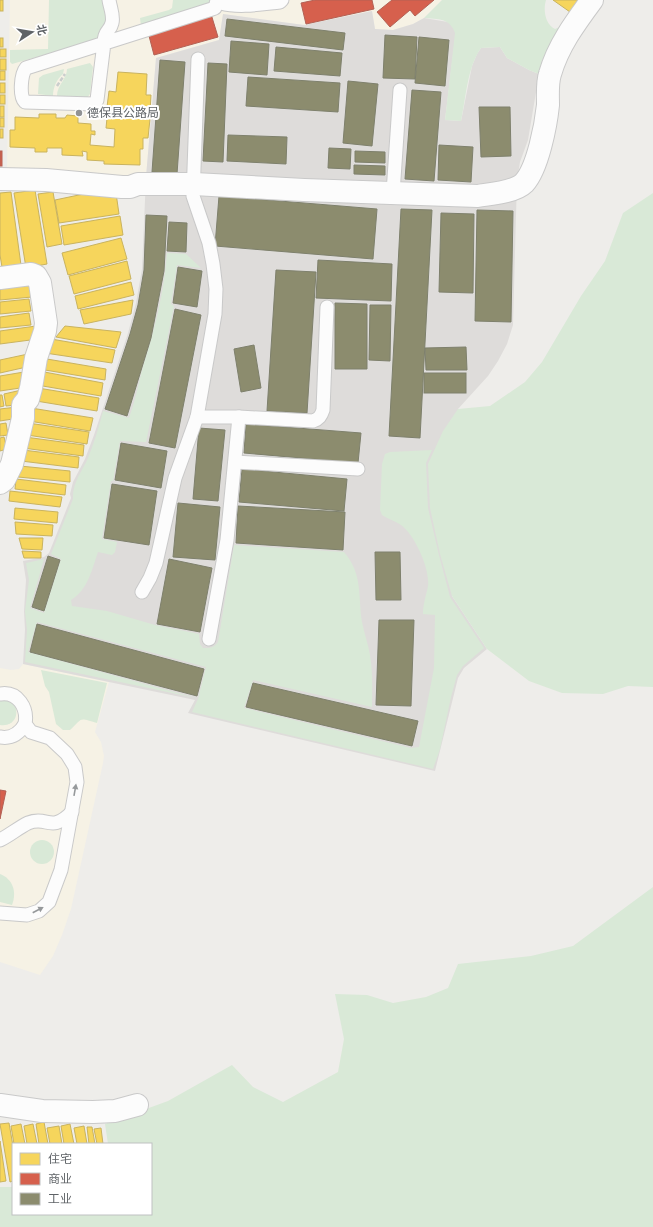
<svg xmlns="http://www.w3.org/2000/svg" width="653" height="1227" font-family="'Titillium Web','Noto Sans SC',sans-serif">
	<style>
		.commercial { fill: #f6f2e5 }
		.industrial { fill: #dedcda }
		.green { fill: #d9e9d7 }
		.homes { fill: #f6d55c; stroke: #c9b35f }
		.shops { fill: #d6604d; stroke: #b26155 }
		.industry { fill: #8c8c6e; stroke: #7e806c }
		.lines { fill: none; stroke-linecap: round; stroke-linejoin: round }
		.service-casing { stroke: #c9c9c9; stroke-width: 15 }
		.minor-casing { stroke: #c9c9c9; stroke-width: 24 }
		.path { stroke: #cacecd; stroke-width: 2.5; stroke-dasharray: 4 2; stroke-linecap: butt }
		.service { stroke: #fcfcfc; stroke-width: 13 }
		.minor { stroke: #fcfcfc; stroke-width: 22 }
		.oneway { fill: #96999b }
		.poi-dot { fill: #919395; stroke: #fff; stroke-width: 1.5 }
		.labels { text-anchor: middle; stroke-width: 4; stroke-linejoin: round; paint-order: stroke }
		.poi-label { font-size: 12px; fill: #5f6367; stroke: #fff; text-anchor: start }
	</style>
	<rect width="100%" height="100%" fill="#eeedea"/>
	<g class="commercial">
		<polygon points="10,0 442,0 424,18 413,24 393,30 375,29 372,11 304,25 223,14 219,40 156,58 146,177 137,177 7,169"/>
		<polygon points="23,664 109,682 95,732 101,742 104,756 103,763 71,909 62,935 53,956 40,975 0,962 0,668 11,670 19,669"/>
	</g>
	<polygon class="industrial" points="372,11 375,29 393,30 413,24 424,18 448,22 453,26 456,33 455,39 445,120 461,121 472,66 477,54 481,48 500,47 507,58 529,70 539,74 528,140 520,162 517,180 513,325 507,344 498,361 488,376 458,409 452,596 487,649 464,668 458,678 435,771 188,713 195,700 23,664 25,630 24,611 26,580 23,561 44,557 49,553 71,498 70,494 73,482 85,459 94,435 128,333 136,303 142,269 146,177 156,58 219,40 223,14 304,25"/>
	<g class="green">
		<polygon points="49,0 105,0 109,18 96,40 12,64 10,62 10,50 48,49"/>
		<polygon points="173,0 210,0 209,3 141,26 140,18 169,10 172,8"/>
		<path d="M442 0H546C543 10 545 24 555 29L562 26 542 60 539 74 529 70 507 58 500 47 481 48C467 68 466 98 461 121L445 120 455 33C450 18 438 19 424 18Z"/>
		<path d="M90 63 93 67 90 94 87 98 57 96C57 85 67 79 67 69Z"/>
		<path d="M64 69 63 74C57 79 53 87 53 96L38 94 39 78 43 75Z"/>
		<polygon points="653,193 653,687 628,686 603,694 562,693 529,681 487,649 452,596 440,554 430,508 428,464 443,431 458,409 490,406 525,382 542,362 581,296 605,261 623,213"/>
		<path d="M167 253 186 254 201 268 177 265 171 304 174 306 146 442 120 441 113 481H111L102 539 117 542 115 552 112 555 98 552C92 569 88 590 71 600L72 606 107 611 155 625 199 634 200 644 203 648C210 648 214 648 218 642L234 545 344 552C363 574 358 596 362 622 364 633 368 643 370 655 373 672 372 690 372 707L253 680 244 708 411 748 419 747 434 668 435 615 423 614C423 604 426 596 428 586 430 569 415 535 401 525 395 521 388 519 382 515L380 510 382 464 385 454 390 452 432 450 426 463 428 508 439 555 450 597 484 648 463 666 457 675 451 697 440 749 433 769 192 712 198 699 206 667 37 622 28 652 196 698 25 662 27 630 25 611 29 580 26 563 44 559 30 608 44 613 61 559 51 554 73 499C72 483 82 472 88 458 94 443 99 427 103 411L129 418C135 402 138 386 142 370 154 332 164 294 167 253Z"/>
		<path d="M41 670 107 683 97 723C78 717 83 718 70 730H63L56 724 49 692 45 686Z"/>
		<path d="M6 699 14 703C20 715 14 727 0 725V700Z"/>
		<circle cx="42" cy="852" r="12"/>
		<path d="M0 874C13 879 17 892 12 905L0 902Z"/>
		<polygon points="653,887 653,1227 0,1227 0,1187 13,1187 13,1214 151,1214 151,1144 108,1144 105,1124 168,1101 232,1065 253,1087 283,1102 338,1072 344,1039 335,994 367,995 393,1003 426,997 448,988 458,964 531,956 573,946"/>
	</g>
	<g class="homes">
		<rect x="0" y="0" width="3" height="11"/>
		<polygon points="553,0 578,0 570,12"/>
		<rect x="0" y="38" width="3" height="9"/>
		<rect x="0" y="49" width="6" height="8"/>
		<rect x="0" y="59" width="6" height="11"/>
		<rect x="0" y="71" width="5" height="9"/>
		<polygon points="118,72 147,74 146,95 151,95 150,112 145,111 144,119 150,119 148,138 143,138 143,149 140,149 140,165 104,164 104,161 87,160 87,152 82,151 83,156 62,155 62,148 47,148 47,152 35,152 35,148 10,147 10,130 15,130 15,117 39,118 39,114 56,114 56,118 65,118 67,115 78,116 78,123 91,124 91,131 95,131 95,135 91,134 90,145 114,147 115,129 106,128 107,118 111,118 112,108 107,107 109,91 116,92"/>
		<rect x="0" y="83" width="5" height="10"/>
		<rect x="0" y="95" width="5" height="9"/>
		<rect x="0" y="106" width="4" height="11"/>
		<rect x="0" y="118" width="4" height="9"/>
		<rect x="0" y="129" width="3" height="9"/>
		<polygon points="35,190 47,264 26,268 14,193"/>
		<polygon points="11,192 21,265 2,267 0,255 0,193"/>
		<polygon points="53,192 62,244 47,247 38,194"/>
		<polygon points="93,192 116,193 119,214 59,223 55,200"/>
		<polygon points="120,216 123,235 64,245 61,226"/>
		<polygon points="121,238 127,259 68,275 62,253"/>
		<polygon points="127,261 131,279 74,294 69,276"/>
		<polygon points="131,282 134,295 78,309 75,296"/>
		<polygon points="31,283 32,297 0,300 0,286"/>
		<polygon points="29,299 31,311 0,314 0,302"/>
		<polygon points="133,300 131,314 84,324 80,310"/>
		<polygon points="29,313 31,325 0,328 0,317"/>
		<polygon points="36,326 38,339 0,344 0,331"/>
		<polygon points="65,326 121,332 116,348 56,337"/>
		<polygon points="51,339 115,350 112,363 45,353"/>
		<polygon points="28,354 31,366 0,373 0,360"/>
		<polygon points="41,358 106,369 105,380 39,369"/>
		<polygon points="39,371 103,383 101,396 37,385"/>
		<polygon points="24,372 27,387 0,391 0,376"/>
		<polygon points="38,388 99,398 97,411 36,401"/>
		<polygon points="26,389 17,405 6,406 4,394"/>
		<polygon points="0,395 2,395 4,406 0,407"/>
		<polygon points="17,407 19,418 0,421 0,409"/>
		<polygon points="31,408 93,418 90,431 29,421"/>
		<polygon points="6,423 8,435 0,436 0,424"/>
		<polygon points="28,423 89,432 87,444 27,435"/>
		<polygon points="4,437 7,449 0,451 0,438"/>
		<polygon points="25,437 84,445 83,456 23,448"/>
		<polygon points="23,450 79,457 78,468 21,461"/>
		<polygon points="20,466 70,471 70,482 18,477"/>
		<polygon points="16,479 66,485 65,495 15,489"/>
		<polygon points="10,491 62,497 60,507 9,501"/>
		<polygon points="15,508 58,512 57,523 14,519"/>
		<polygon points="15,522 53,525 52,536 16,534"/>
		<polygon points="19,538 43,538 42,550 22,549"/>
		<polygon points="22,551 41,552 41,558 24,558"/>
		<polygon points="44,1122 48,1144 39,1144 36,1124"/>
		<polygon points="9,1123 13,1146 13,1181 10,1182 0,1124"/>
		<polygon points="21,1124 25,1144 14,1144 11,1126"/>
		<polygon points="33,1124 37,1144 27,1144 24,1126"/>
		<polygon points="70,1124 74,1144 64,1144 61,1126"/>
		<polygon points="59,1126 62,1144 50,1144 47,1128"/>
		<polygon points="84,1126 87,1144 77,1144 74,1128"/>
		<polygon points="87,1127 92,1127 95,1144 89,1144"/>
		<polygon points="101,1128 103,1144 97,1144 94,1129"/>
		<polygon points="0,1141 6,1181 0,1182"/>
	</g>
	<g class="shops">
		<polygon points="315,0 372,0 374,9 306,24 301,3"/>
		<polygon points="392,0 434,0 415,16 410,10 390,27 377,12"/>
		<polygon points="211,14 218,37 154,55 148,32"/>
		<rect x="0" y="151" width="2" height="15"/>
		<polygon points="0,790 6,791 0,819"/>
	</g>
	<g class="industry">
		<polygon points="227,19 345,33 343,50 225,36"/>
		<polygon points="385,35 417,37 415,79 383,78"/>
		<polygon points="419,37 449,40 445,86 415,83"/>
		<polygon points="231,41 269,44 267,75 229,72"/>
		<polygon points="276,47 342,53 340,76 274,71"/>
		<polygon points="160,60 185,62 177,174 152,172"/>
		<polygon points="208,63 227,64 223,162 203,161"/>
		<polygon points="248,77 340,83 338,112 246,106"/>
		<polygon points="348,81 378,84 372,146 343,143"/>
		<polygon points="412,90 441,92 434,181 405,179"/>
		<polygon points="479,107 510,107 511,156 481,157"/>
		<polygon points="228,135 287,137 286,164 227,161"/>
		<polygon points="439,145 473,147 471,182 438,180"/>
		<polygon points="329,148 351,149 350,169 328,168"/>
		<polygon points="355,151 385,152 385,163 355,162"/>
		<polygon points="354,165 385,166 385,175 354,174"/>
		<polygon points="219,196 377,209 373,259 215,246"/>
		<polygon points="401,209 432,210 420,438 389,436"/>
		<polygon points="477,210 513,211 511,322 475,321"/>
		<polygon points="441,213 474,214 473,293 439,292"/>
		<polygon points="146,215 167,216 164,271 151,338 127,416 105,409 130,334 138,305 144,270"/>
		<polygon points="169,222 187,223 186,252 167,251"/>
		<polygon points="318,260 392,264 391,301 316,298"/>
		<polygon points="178,267 202,271 197,307 173,303"/>
		<polygon points="276,270 316,272 307,413 267,411"/>
		<polygon points="335,303 367,304 367,369 335,369"/>
		<polygon points="370,305 391,305 390,361 369,360"/>
		<polygon points="175,309 201,315 175,448 149,443"/>
		<polygon points="254,345 261,388 241,392 234,349"/>
		<polygon points="466,347 467,370 426,370 425,348"/>
		<rect x="424" y="373" width="42" height="20"/>
		<polygon points="246,424 361,433 358,463 244,453"/>
		<polygon points="199,428 225,430 218,501 193,499"/>
		<polygon points="121,443 167,451 161,488 115,480"/>
		<polygon points="242,469 347,479 344,511 239,502"/>
		<polygon points="112,484 157,491 149,545 104,538"/>
		<polygon points="178,503 220,507 215,560 173,557"/>
		<polygon points="238,506 345,512 343,550 236,543"/>
		<polygon points="375,552 400,552 401,600 376,600"/>
		<polygon points="48,556 60,560 44,611 32,607"/>
		<polygon points="169,559 212,568 200,632 157,624"/>
		<polygon points="379,620 414,620 411,706 376,705"/>
		<polygon points="37,624 204,669 197,696 30,652"/>
		<polygon points="253,683 418,721 412,746 246,707"/>
	</g>
	<g class="lines">
		<defs>
			<g id="service">
				<path d="M109 0C110 7 114 16 112 23 110 32 104 30 104 43L97 100 94 104 25 102C19 96 21 74 26 68L212 9 215 8 217 0"/>
				<path d="M219 0 221 3C239 8 261 4 280 2L282 0"/>
				<polyline points="393,193 400,90"/>
				<path d="M197 417H239L313 421C319 419 321 416 323 410L327 307"/>
				<polyline points="235,462 358,469"/>
				<polyline points="142,592 150,578 156,563 175,478 197,417 215,314 216,289 213,264 209,243 193,196 198,59"/>
				<polyline points="209,639 227,540 239,417"/>
				<path d="M0 694C18 691 28 708 25 724L31 732 50 738 67 754 75 767 77 782 61 870 49 902 39 911 27 915 0 913"/>
				<path d="M0 737C11 739 19 734 25 724"/>
				<path d="M0 840C10 835 18 828 28 823 48 815 50 834 72 812"/>
			</g>
			<g id="minor">
				<path d="M0 179 46 180 122 187H130L138 184H194L304 190 478 196C490 194 515 192 524 183 538 168 546 124 548 105 548 95 547 83 550 74 558 46 575 23 592 0"/>
				<polyline points="0,278 31,274 36,276 40,283 46,323 45,331 36,358 31,388 28,399 23,405 23,418 12,464 4,480 0,483"/>
				<polyline points="0,1105 42,1111 93,1112 115,1111 137,1105"/>
			</g>
		</defs>
		<use href="#service" class="service-casing"/>
		<use href="#minor" class="minor-casing"/>
		<polyline class="path" points="57,86 65,74"/>
		<use href="#service" class="service"/>
		<use href="#minor" class="minor"/>
	</g>
	<defs><path id="oneway-solid" d="M-6-.8H1V-3.2L6.5 0L1 3.2V.8H-6Z"/></defs>
	<g class="oneway">
		<use href="#oneway-solid" transform="translate(75 790) rotate(-80)"/>
		<use href="#oneway-solid" transform="translate(38 910) rotate(-28)"/>
	</g>
	<circle class="poi-dot" cx="79" cy="113" r="4"/>
	<g class="labels">
		<g class="poi-label">
			<text x="87" y="117">德保县公路局</text>
		</g>
	</g>
	<rect x="12" y="1143" width="140" height="72" fill="#ffffff" stroke="#bfc1c2"/>
	<rect x="20" y="1153" width="20" height="12" fill="#f6d55c" stroke="#bfc1c2"/>
	<text x="48" y="1163" font-size="12" fill="#5f6367">住宅</text>
	<rect x="20" y="1173" width="20" height="12" fill="#d6604d" stroke="#bfc1c2"/>
	<text x="48" y="1183" font-size="12" fill="#5f6367">商业</text>
	<rect x="20" y="1193" width="20" height="12" fill="#8c8c6e" stroke="#bfc1c2"/>
	<text x="48" y="1203" font-size="12" fill="#5f6367">工业</text>
	<g transform="translate(32 32) rotate(78)" stroke="#ffffff" stroke-width="3" paint-order="stroke">
	<path d="M0-3L7 15L0 10L-7 15Z" fill="#5f6367"/>
	<text y="-6" font-size="11" font-weight="bold" text-anchor="middle" fill="#5f6367">北</text>
	</g>
</svg>
